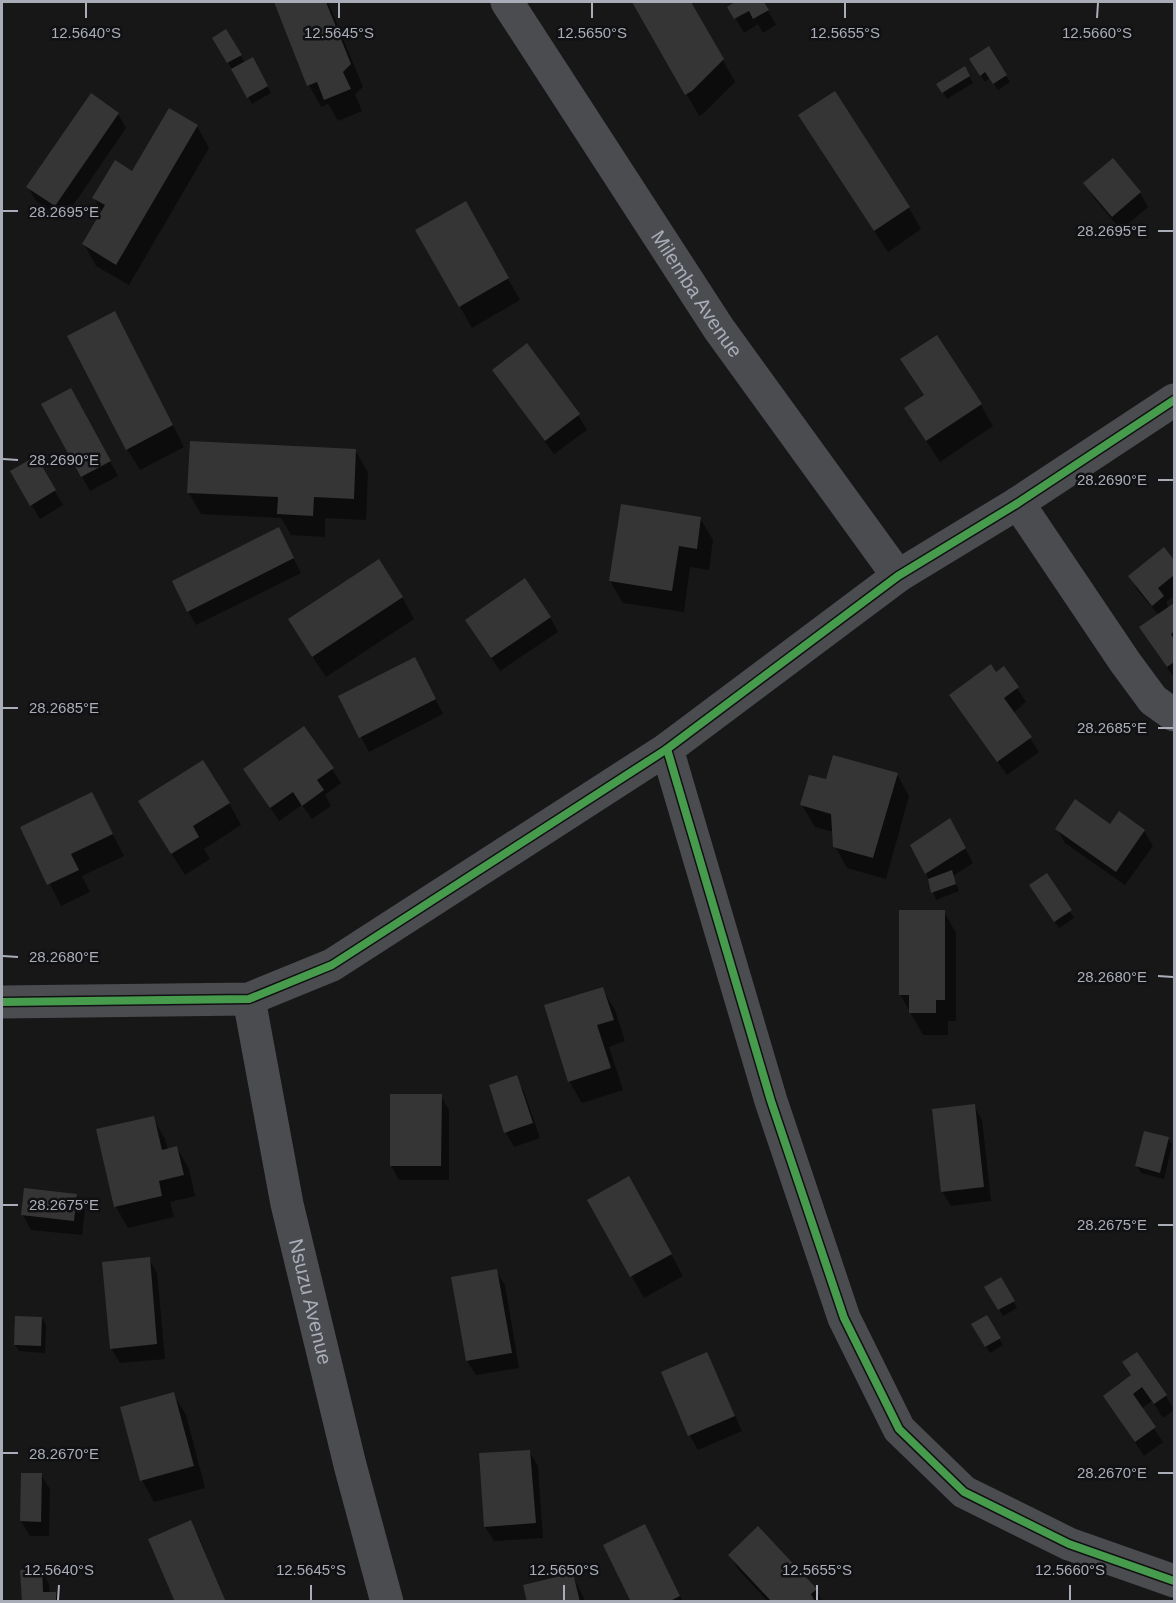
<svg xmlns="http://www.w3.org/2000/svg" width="1176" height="1603" font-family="Helvetica,sans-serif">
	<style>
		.shadow { fill: #0007 }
		.building { fill: #353536 }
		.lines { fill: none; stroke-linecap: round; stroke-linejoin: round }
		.minor { stroke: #4b4c50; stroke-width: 33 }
		.cycleway-casing { stroke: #111113; stroke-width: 11 }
		.cycleway { stroke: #469c4c; stroke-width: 8 }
		.ticks { fill: none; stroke: #a8adb8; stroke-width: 2 }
		.labels { text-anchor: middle; stroke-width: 5; stroke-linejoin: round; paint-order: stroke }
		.street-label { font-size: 20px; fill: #a8adb8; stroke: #111113 }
		.ticks-label { font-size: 15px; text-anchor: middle; fill: #a8adb8; stroke: #111113; stroke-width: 5; stroke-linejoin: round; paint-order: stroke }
	</style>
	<rect width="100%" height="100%" fill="#171717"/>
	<g class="shadow">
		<polygon points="275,2 328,2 363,87 355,94 362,111 338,121 328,104 321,107 309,85"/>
		<polygon points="634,2 690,2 735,82 704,113 699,116"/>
		<polygon points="738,2 763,2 776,25 763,33 758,24 744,33 729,7"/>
		<polygon points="225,31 245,63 252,59 271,93 252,104 214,38"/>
		<polygon points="989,48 1010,82 998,90 990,78 985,82 971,59"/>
		<polygon points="965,68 973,83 947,99 938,84"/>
		<polygon points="118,114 126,128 63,220 36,201 28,187"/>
		<polygon points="197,126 209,148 129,285 96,266 84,244 102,212 94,198 133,173"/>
		<polygon points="813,137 909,208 921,229 888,252"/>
		<polygon points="1112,160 1140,193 1148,207 1121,230 1094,198 1085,183"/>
		<polygon points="465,203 520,300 472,328 417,231"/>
		<polygon points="127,335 184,447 140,470 127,449"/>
		<polygon points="494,370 578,415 587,430 554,454 503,384"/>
		<polygon points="915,381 981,405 993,426 940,462 919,430 925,396"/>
		<polygon points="79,404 118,476 90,491 43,405"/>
		<polygon points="355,450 368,472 366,520 325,518 325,537 291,535 281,518 201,514 189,493"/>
		<polygon points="35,458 63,505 40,519 12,472"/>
		<polygon points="700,518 713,540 709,570 690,567 684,612 623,603 610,581"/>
		<polygon points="286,544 301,573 196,625 188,611"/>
		<polygon points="1164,549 1174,562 1174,596 1166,602 1169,608 1174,604 1174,678 1150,642 1159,615 1138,591 1130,576"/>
		<polygon points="402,597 414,619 326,677 302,641"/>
		<polygon points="550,617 558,632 500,671 476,634"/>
		<polygon points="1004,668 1026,702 1013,713 1039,752 1007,775 951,695"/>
		<polygon points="423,674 443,714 369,752 340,697"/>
		<polygon points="332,769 341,783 325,795 331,806 312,819 302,805 279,821 245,770"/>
		<polygon points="897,774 909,796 886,879 847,868 835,846 834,832 815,827 802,805 827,781"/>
		<polygon points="92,794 124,856 82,876 90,892 61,906 22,828"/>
		<polygon points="229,803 241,825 204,849 210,859 185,875 152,823"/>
		<polygon points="1119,813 1144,831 1153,846 1125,885 1065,843 1057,829 1111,826"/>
		<polygon points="958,835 973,863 953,876 959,891 936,900 926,873"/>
		<polygon points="1046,875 1074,918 1059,928 1035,892"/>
		<polygon points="944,912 956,933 956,1021 948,1021 948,1035 923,1035 900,994"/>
		<polygon points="602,988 615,1010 625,1041 609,1047 623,1090 582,1103 569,1081"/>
		<polygon points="516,1077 524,1092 540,1138 514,1147 506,1133 490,1086"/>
		<polygon points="441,1096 449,1110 449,1180 399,1180 391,1165"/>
		<polygon points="974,1106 982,1120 991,1201 951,1206 942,1191"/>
		<polygon points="153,1118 165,1139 168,1150 177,1148 189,1169 195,1196 170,1202 174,1217 128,1228 116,1207"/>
		<polygon points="1168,1138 1172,1145 1164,1179 1141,1173 1137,1166"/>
		<polygon points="77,1195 85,1210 82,1235 31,1230 23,1215"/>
		<polygon points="641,1199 683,1276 644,1298 589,1200"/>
		<polygon points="149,1259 157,1273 165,1359 120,1363 111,1348"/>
		<polygon points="496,1271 505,1285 519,1368 476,1375 467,1361 453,1278"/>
		<polygon points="1001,1279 1017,1308 1003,1316 986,1287"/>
		<polygon points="986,1317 1003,1345 990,1353 973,1325"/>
		<polygon points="42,1318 46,1325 45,1353 19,1351 15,1345"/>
		<polygon points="706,1353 742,1431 698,1450 690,1436 663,1372"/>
		<polygon points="1132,1376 1166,1396 1174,1410 1163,1418 1152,1401 1141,1409 1163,1442 1144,1456 1105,1396"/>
		<polygon points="173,1394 186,1415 205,1488 154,1502 142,1480"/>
		<polygon points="529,1451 538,1466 543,1538 494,1541 485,1527"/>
		<polygon points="41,1475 50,1489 49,1536 30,1536 21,1521"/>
		<polygon points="191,1522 199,1537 226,1602 176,1602"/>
		<polygon points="652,1540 683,1602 633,1602"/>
		<polygon points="730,1555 816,1590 823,1602 768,1602 738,1569"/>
		<polygon points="41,1570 49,1584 50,1594 55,1594 60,1602 23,1602"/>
		<polygon points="572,1575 586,1602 528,1602"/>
	</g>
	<g class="building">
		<polygon points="274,2 326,2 351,64 343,72 351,89 324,100 317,82 307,86"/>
		<polygon points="632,2 691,2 724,59 692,91 685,95"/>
		<polygon points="735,2 764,2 769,10 753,19 749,11 734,19 727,7"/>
		<polygon points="226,29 242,55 227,63 212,38"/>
		<polygon points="989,46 1007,75 993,84 985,72 980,76 969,59"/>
		<polygon points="253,57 268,86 247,98 231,69"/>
		<polygon points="965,66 970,76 942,93 936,84"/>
		<polygon points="835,91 910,207 874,231 798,115"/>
		<polygon points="91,93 119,113 55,206 26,187"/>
		<polygon points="169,108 198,125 116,265 82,244 105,205 92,198 115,160 132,171"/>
		<polygon points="1113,158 1141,192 1112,217 1083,183"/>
		<polygon points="466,201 509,278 459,307 415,230"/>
		<polygon points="115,311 173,425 126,450 67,336"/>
		<polygon points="937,335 982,404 926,441 904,408 924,395 900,359"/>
		<polygon points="527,343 580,414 545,441 492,370"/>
		<polygon points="71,388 111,461 81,477 41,404"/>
		<polygon points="190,441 356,449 354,499 314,497 313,516 277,514 278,497 187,493"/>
		<polygon points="36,456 56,490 30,506 10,471"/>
		<polygon points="621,504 701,517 697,549 679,546 672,591 609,581"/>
		<polygon points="279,527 294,558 187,612 172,581"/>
		<polygon points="1164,547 1174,560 1174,575 1158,588 1164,596 1152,606 1128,576"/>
		<polygon points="379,559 403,597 312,657 288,619"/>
		<polygon points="525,578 551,617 491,658 465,620"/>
		<polygon points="1174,603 1174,631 1171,634 1174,640 1174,662 1167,667 1139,627"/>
		<polygon points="415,657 436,699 359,738 338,696"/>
		<polygon points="991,664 996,672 1004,666 1019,687 1004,698 1032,737 997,762 949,695"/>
		<polygon points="304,726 334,768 317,780 324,790 302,806 293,792 270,808 243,769"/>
		<polygon points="833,755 898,773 873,858 833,847 831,814 800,805 809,775 826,779"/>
		<polygon points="203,760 230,803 193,826 199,837 171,854 138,801"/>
		<polygon points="92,792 113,834 71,854 79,870 47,885 20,827"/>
		<polygon points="1075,799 1110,824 1119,811 1145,830 1116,872 1055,829"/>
		<polygon points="950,818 966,848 925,874 910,845"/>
		<polygon points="952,870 956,884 931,893 928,879"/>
		<polygon points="1047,873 1072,910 1054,922 1029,885"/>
		<polygon points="899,910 945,910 945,1000 936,1000 936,1013 909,1013 909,995 899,995"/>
		<polygon points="603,987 614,1020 597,1025 611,1068 568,1082 544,1005"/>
		<polygon points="517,1075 533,1123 504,1133 489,1085"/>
		<polygon points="390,1094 442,1094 441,1166 390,1166"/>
		<polygon points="975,1104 984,1187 941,1192 932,1109"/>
		<polygon points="154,1116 162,1150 177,1146 184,1175 159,1181 162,1196 114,1207 96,1129"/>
		<polygon points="1144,1131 1169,1137 1160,1173 1135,1166"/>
		<polygon points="629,1176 672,1254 630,1277 587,1200"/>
		<polygon points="24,1188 77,1194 74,1221 21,1215"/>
		<polygon points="150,1257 157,1344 110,1349 102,1262"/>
		<polygon points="497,1269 512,1353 466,1361 451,1277"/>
		<polygon points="1001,1277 1015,1301 998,1310 984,1287"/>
		<polygon points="987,1315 1001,1338 985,1347 971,1324"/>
		<polygon points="15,1316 42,1317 41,1346 14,1345"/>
		<polygon points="707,1352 735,1416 688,1436 661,1372"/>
		<polygon points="1137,1352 1167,1395 1154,1404 1142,1387 1133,1394 1156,1427 1135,1442 1103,1396 1131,1375 1122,1362"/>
		<polygon points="174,1392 194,1466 140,1481 120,1407"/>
		<polygon points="530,1450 536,1523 484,1527 479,1453"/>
		<polygon points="21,1473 42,1473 41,1522 20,1521"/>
		<polygon points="191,1520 226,1602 175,1602 148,1539"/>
		<polygon points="645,1524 680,1596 668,1602 631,1602 603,1545"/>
		<polygon points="758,1526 817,1589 811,1594 815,1602 772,1602 728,1555"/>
		<polygon points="42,1568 43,1592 56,1592 56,1602 22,1602 20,1570"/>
		<polygon points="573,1573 580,1602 527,1602 523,1585"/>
	</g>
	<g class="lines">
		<g class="minor">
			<path id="s1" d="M507 2 719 329 898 576"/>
			<polyline points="1018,503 1125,662 1153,700 1174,715"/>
			<polyline points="667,749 771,1101 844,1318 899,1429 964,1492 1069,1544 1174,1581"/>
			<path id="s2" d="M249 999 287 1204 350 1465 387 1602"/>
			<polyline points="2,1002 249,999 332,965 667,749 898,576 1018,503 1174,400"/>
		</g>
		<defs>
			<g id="cycleway">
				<polyline points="667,749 771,1101 844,1318 899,1429 964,1492 1069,1544 1174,1581"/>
				<polyline points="2,1002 249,999 332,965 667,749 898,576 1018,503 1174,400"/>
			</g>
		</defs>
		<use href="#cycleway" class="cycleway-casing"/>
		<use href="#cycleway" class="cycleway"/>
	</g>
	<path class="ticks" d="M86 18V3M339 18V3M592 18V3M845 18V3M1097 18 1098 3M3 211H18M1158 231H1173M3 459 18 460M1158 480H1173M3 708H18M1158 728H1173M3 956 18 957M1158 976 1173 977M3 1205H18M1158 1225H1173M3 1453H18M1158 1473H1173M58 1600 59 1585M311 1600V1585M564 1600V1585M817 1600V1585M1070 1600V1585"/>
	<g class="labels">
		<g class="street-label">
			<text dy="7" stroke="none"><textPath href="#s1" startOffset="348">Milemba Avenue</textPath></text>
			<text dy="7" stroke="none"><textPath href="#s2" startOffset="309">Nsuzu Avenue</textPath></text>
		</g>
	</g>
	<g class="ticks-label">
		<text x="86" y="38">12.5640°S</text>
		<text x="339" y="38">12.5645°S</text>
		<text x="592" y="38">12.5650°S</text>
		<text x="845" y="38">12.5655°S</text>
		<text x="1097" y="38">12.5660°S</text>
		<text x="64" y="217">28.2695°E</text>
		<text x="1112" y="236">28.2695°E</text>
		<text x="64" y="465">28.2690°E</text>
		<text x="1112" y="485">28.2690°E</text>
		<text x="64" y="713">28.2685°E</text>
		<text x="1112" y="733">28.2685°E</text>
		<text x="64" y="962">28.2680°E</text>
		<text x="1112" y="982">28.2680°E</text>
		<text x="64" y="1210">28.2675°E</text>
		<text x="1112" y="1230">28.2675°E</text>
		<text x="64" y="1459">28.2670°E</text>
		<text x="1112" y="1478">28.2670°E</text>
		<text x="59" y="1575">12.5640°S</text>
		<text x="311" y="1575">12.5645°S</text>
		<text x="564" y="1575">12.5650°S</text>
		<text x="817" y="1575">12.5655°S</text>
		<text x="1070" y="1575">12.5660°S</text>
	</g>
	<rect width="1176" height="1603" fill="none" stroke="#a8adb8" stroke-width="6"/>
</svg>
